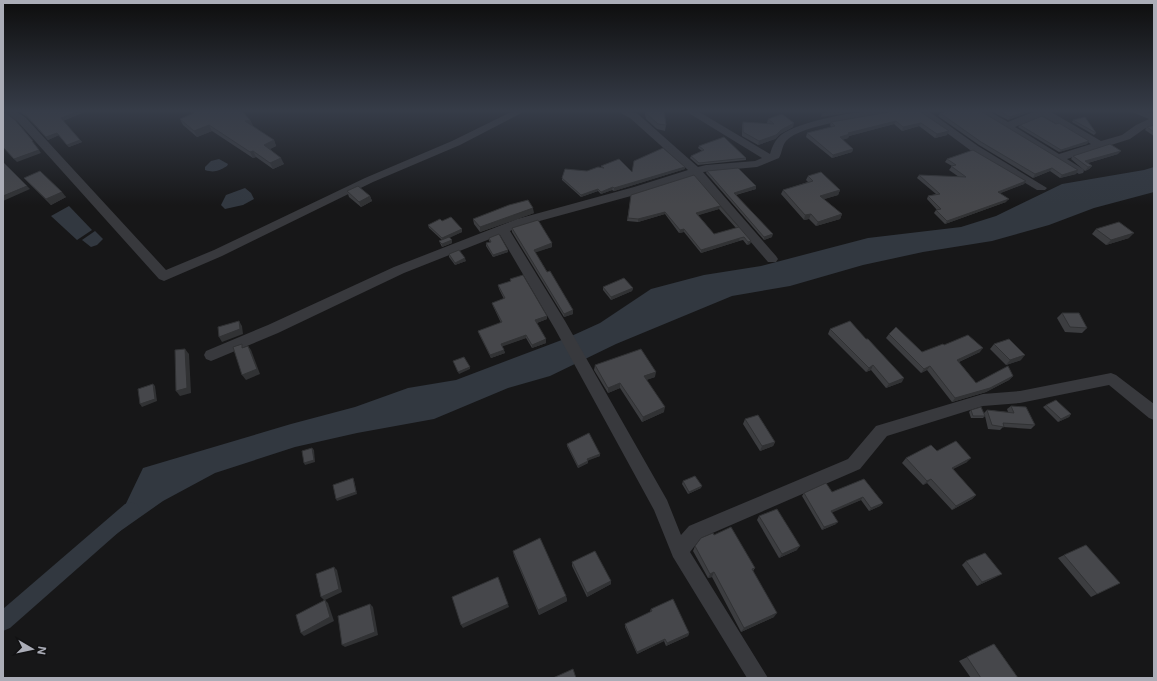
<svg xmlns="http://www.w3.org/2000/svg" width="1157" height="681" font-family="Inter,sans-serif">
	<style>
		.water { fill: #323840 }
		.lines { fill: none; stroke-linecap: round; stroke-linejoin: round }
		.canal { fill: #323840; fill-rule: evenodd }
		.street { fill: #38393d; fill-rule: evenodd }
		.wall { fill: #3c3d40; fill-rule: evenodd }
		.shaded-wall { fill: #313234 }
		.building { fill: #46474b; stroke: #313234; fill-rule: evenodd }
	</style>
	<rect width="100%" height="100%" fill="#171718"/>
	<g class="water">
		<path d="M219 159 228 164 227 166C219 171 214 173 205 170V167L211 161Z"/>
		<polygon points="1154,167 1154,192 1094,208 1049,225 992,241 923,252 863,265 790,286 732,296 616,344 550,376 508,388 434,419 357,433 295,447 215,473 163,501 109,539 143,468 291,424 355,407 408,388 456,380 567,338 600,323 651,289 704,275 761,266 868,238 961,227 996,216 1062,184 1144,170"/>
		<polygon points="245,188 251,193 254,199 243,205 225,209 221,205 226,195"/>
		<polygon points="69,206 92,230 77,240 51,216"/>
		<polygon points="95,231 103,239 97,245 91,247 82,240"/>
	</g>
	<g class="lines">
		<polygon class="canal" points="131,502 137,504 140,510 137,516 10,628 3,631 3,609 125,504"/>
		<g class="street">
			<polygon points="3,110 14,110 26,118 166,270 214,250 365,178 452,141 515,110 527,110 460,145 373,182 222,256 164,281 159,279 18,122"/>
			<path d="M615 110H628L638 114 698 167 706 165 755 161 762 158 687 112 685 110H696L770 154C772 147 775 140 781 135 801 120 873 107 898 110L893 113C869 117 801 124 786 141 782 146 782 153 779 158L757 167 703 172 776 256 778 259 776 262H768L694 176 642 193 525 225 510 231 565 321 667 500 681 535 689 526 848 459 876 426 983 394 1020 391 1111 373 1116 375 1154 404V420L1149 418 1109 385 1020 403 983 406 887 436 860 469 701 538 690 552 768 678H747L673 557 654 510 555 329 500 235 404 273 278 333 216 359 211 361 206 359 204 355 206 351 268 325 394 267 517 219 634 187 688 170 630 118Z"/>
			<polygon points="916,110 927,110 978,146 1047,188 1045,190 1037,190 970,150"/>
			<path d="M976 110H987L1008 122 1036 111 1035 110H1053L1051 112 1101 141 1122 135 1136 125 1149 119 1132 112 1130 110H1143L1154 114V125L1144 129 1130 139 1067 159 1083 169 1084 171 1083 173 1079 174ZM1043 116 1091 144 1059 154 1015 127Z"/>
		</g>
	</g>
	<g class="wall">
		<polygon points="17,110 89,110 63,121 82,142 69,147 59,135 48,140 27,117 18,111"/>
		<polygon points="189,110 218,110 250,120 253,126 252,126 274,140 276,146 270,149 284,164 273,169 256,157 253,158 212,131 197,137 183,125 180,119 192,114"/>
		<polygon points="573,110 586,110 579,112"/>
		<polygon points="644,110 664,110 666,125 665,131 657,129 646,119"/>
		<polygon points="989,110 1030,110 1029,112 1008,120"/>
		<polygon points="895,111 947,135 935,138 919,126 902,131 894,124 849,136 848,138 842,140 853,149 852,152 832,158 806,137 807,133 831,127 830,125 831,122"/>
		<polygon points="940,113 1078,170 1076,174 1060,178 1050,171 1033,178 979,145 938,116"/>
		<polygon points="768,119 793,127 780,134 775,139 758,145 742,136 742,126 743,122 768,124 767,123"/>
		<polygon points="1073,120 1096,133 1094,135 1072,122"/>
		<polygon points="1056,124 1089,141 1087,144 1059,152 1018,127 1020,125"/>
		<polygon points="1154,125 1154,136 1145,130 1147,127"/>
		<polygon points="699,146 746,158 746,160 698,165 690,158 691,156 702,151 698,148"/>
		<polygon points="1118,154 1088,163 1092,166 1089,169 1085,171 1071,159 1073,156"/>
		<polygon points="947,159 1026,181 1024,184 1000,193 1006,202 945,224 934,213 936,210 937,210 927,199 928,196 936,194 917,178 919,175 959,177 949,170 952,166 945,162"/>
		<polygon points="601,166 632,172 685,169 614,191 612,190 601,194 598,191 581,197 562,180 562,178 601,168"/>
		<polygon points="707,171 756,189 736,195 772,237 764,240 706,173"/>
		<path d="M694 175 751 241 750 244 747 245 743 240 739 241 701 253 684 232 679 233 665 214 638 222 627 221 631 195ZM719 209 736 228 714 234 698 215Z"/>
		<polygon points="808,176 840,190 838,195 824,199 842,214 840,219 816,226 809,219 804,220 781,194 783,190 808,182 806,180"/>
		<polygon points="24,178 66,197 51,205"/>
		<polygon points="347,191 370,196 372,201 361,207 349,197"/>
		<polygon points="534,213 480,232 474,224 473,219"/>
		<polygon points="442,221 462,229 462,232 450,237 452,243 442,247 439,241 442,240 429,228 428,225"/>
		<polygon points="512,228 552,243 552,247 535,252 573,314 564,317 512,232"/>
		<polygon points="1096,229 1129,238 1106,245 1092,234"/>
		<polygon points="489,238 508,252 493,257 486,246 486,243 490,242 489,241"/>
		<polygon points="449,254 466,261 455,265 449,257"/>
		<polygon points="510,279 547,316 547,319 537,323 546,343 532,348 526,338 502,346 505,353 491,358 479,334 478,331 501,323 493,306 492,303 504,299 499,289 498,285 510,282"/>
		<polygon points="603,287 633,288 632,291 611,300 603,290"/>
		<polygon points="1062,313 1087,328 1082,333 1065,332 1057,318"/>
		<polygon points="830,329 902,382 886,388 871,370 866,372 828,334"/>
		<polygon points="889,334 922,352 944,345 980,352 959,362 976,383 1013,376 1009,380 986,392 952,402 927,370 921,373 886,338"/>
		<polygon points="994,344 1021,360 1006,365 990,349"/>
		<polygon points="595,365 655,377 646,380 664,412 642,422 620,388 608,393 594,370"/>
		<polygon points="1046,405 1071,414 1069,417 1058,422 1043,407"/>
		<polygon points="1011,406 1035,425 1031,429 1003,427 1000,430 988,429 985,416 983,418 971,418 969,412 971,410 984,413 987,410 1008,412 1007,409"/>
		<polygon points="745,419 775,442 773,446 760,451 743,424"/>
		<polygon points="567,444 600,454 600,456 588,460 588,463 578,468 567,446"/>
		<polygon points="937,451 967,462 953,469 976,495 972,499 952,510 927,483 923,485 902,463 906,458"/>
		<polygon points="864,479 883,503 880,506 869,511 861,500 831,512 836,524 822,530 802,496 804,493 832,492"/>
		<polygon points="683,481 701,488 688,494 682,484"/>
		<polygon points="759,516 797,550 779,558 757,520"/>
		<polygon points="714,535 755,568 753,571 774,617 741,632 712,577 708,578 693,551 695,546"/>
		<polygon points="513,551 566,596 567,601 539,615 514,556"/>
		<polygon points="1064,555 1120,583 1091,597 1058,558"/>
		<polygon points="966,561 996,577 977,586 962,565"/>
		<polygon points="572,562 611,584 587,597 572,566"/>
		<polygon points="651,609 689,633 688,636 666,646 664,641 637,654 625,627 625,624 651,612 650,611"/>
		<polygon points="994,644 1018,678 971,678 959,661"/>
	</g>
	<g class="shaded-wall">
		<polygon points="82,110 89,110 62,121 61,118"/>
		<polygon points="579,110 586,110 579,112"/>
		<polygon points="848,110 868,110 821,117 822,114"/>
		<polygon points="1029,110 1030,110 1029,112 1008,120 1010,117"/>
		<polygon points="250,120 253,126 248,127 245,121"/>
		<polygon points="896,121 894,124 849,136 848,138 838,141 840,137 848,133"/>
		<polygon points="794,123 793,127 780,134 775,139 758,145 759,141"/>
		<polygon points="921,123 919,126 902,131 903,127"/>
		<polygon points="209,125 212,131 197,137 194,131"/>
		<polygon points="949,131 947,135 935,138 937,134"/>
		<polygon points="57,133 59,135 48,140 46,137"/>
		<polygon points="80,140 82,142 69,147 67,145"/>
		<polygon points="274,140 276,146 266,151 264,145"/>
		<polygon points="1089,141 1087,144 1059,152 1061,150"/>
		<polygon points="853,149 852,152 832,158 833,155"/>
		<polygon points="39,150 41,153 17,162 14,159"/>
		<polygon points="253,151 256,157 253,158 250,152"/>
		<polygon points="1121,151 1118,154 1084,164 1085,161"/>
		<polygon points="281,158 284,164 273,169 270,163"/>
		<polygon points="1092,166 1089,169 1085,171 1088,167"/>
		<polygon points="685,167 685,169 614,191 614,188"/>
		<polygon points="1052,168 1050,171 1033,178 1035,174"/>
		<polygon points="1078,170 1076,174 1060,178 1062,175"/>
		<polygon points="1026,181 1024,184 996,195 998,192"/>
		<polygon points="27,186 30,189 3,201 3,196"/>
		<polygon points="756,186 756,189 734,195 734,193"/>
		<polygon points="613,187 612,190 601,194 601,192"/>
		<polygon points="598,189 598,191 581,197 581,195"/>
		<polygon points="840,190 838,195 818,201 820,196"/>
		<polygon points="62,192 66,197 51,205 46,199"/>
		<polygon points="370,196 372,201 361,207 359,202"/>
		<polygon points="1009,199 1006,202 945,224 947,221"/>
		<polygon points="720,206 719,209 696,216 696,213"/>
		<polygon points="533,208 534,213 480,232 480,227"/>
		<polygon points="665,212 665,214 638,222 638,219"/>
		<polygon points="811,214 809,219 804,220 805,215"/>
		<polygon points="842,214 840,219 816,226 818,222"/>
		<polygon points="462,229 462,232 443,241 442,238"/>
		<polygon points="684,229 684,232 679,233 680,230"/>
		<polygon points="1134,233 1129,238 1106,245 1111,240"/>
		<polygon points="773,234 772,237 764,240 764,237"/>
		<polygon points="740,238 739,241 701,253 701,250"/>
		<polygon points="452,240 452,243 442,247 442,244"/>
		<polygon points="751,241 750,244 747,245 748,242"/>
		<polygon points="552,243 552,247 534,253 534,250"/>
		<polygon points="508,250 508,252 493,257 493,255"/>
		<polygon points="465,258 466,261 455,265 455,263"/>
		<polygon points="633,288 632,291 611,300 611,297"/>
		<polygon points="573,310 573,314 564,317 564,314"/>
		<polygon points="547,316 547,319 536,323 535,320"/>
		<polygon points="239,321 242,326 243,334 222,342 219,337"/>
		<polygon points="526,335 526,338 501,347 501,344"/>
		<polygon points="546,339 546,343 532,348 532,345"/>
		<polygon points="248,346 251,350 260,374 246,380 242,375"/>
		<polygon points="983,348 980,352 954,364 957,360"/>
		<polygon points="185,349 189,354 191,393 180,396 176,391"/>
		<polygon points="504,350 505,353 491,358 490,355"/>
		<polygon points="1025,355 1021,360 1006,365 1010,360"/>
		<polygon points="873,365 871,370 866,372 869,368"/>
		<polygon points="930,366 927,370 921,373 924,369"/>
		<polygon points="470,367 470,369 459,374 458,372"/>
		<polygon points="656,372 655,377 643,381 644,376"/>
		<polygon points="1013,376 1009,380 986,392 952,402 955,398"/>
		<polygon points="904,378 902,382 886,388 889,384"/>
		<polygon points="620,383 620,388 608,393 608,388"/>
		<polygon points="153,384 155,386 157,401 142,407 140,404"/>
		<polygon points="665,407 664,412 642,422 643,417"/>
		<polygon points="1071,414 1069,417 1058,422 1061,419"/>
		<polygon points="775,442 773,446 760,451 762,446"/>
		<polygon points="312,448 314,450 315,462 305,465 304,463"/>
		<polygon points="600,454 600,456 587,461 587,459"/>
		<polygon points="971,458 967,462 947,472 952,468"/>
		<polygon points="588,461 588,463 578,468 578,466"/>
		<polygon points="353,478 354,480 357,494 337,501 336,499"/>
		<polygon points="931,479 927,483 923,485 927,481"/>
		<polygon points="702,486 701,488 688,494 689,492"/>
		<polygon points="976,495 972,499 952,510 956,506"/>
		<polygon points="863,497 861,500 829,514 831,511"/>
		<polygon points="883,503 880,506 869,511 871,508"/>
		<polygon points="838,522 836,524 822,530 824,527"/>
		<polygon points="800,546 797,550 779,558 782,554"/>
		<polygon points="334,567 337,570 342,592 325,600 328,603 334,621 304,636 301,633 324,600 321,597"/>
		<polygon points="714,572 712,577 708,578 710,574"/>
		<polygon points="1002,574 996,577 977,586 982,582"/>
		<polygon points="611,581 611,584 587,597 587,593"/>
		<polygon points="566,596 567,601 539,615 538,610"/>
		<polygon points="370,604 373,607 378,635 345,647 342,645"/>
		<polygon points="508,604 509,607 463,628 461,625"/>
		<polygon points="777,613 774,617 741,632 744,628"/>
		<polygon points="689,633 688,636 666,646 667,643"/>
		<polygon points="665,639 664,641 637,654 637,652"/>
	</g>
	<g class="building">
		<polygon points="18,110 82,110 61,118 80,140 67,145 57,133 46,137 25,114"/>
		<polygon points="190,110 241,110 250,120 245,121 274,140 264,145 281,158 270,163 253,151 250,152 209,125 194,131 180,119 194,113"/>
		<polygon points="646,110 664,110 666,125 658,124 647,114"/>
		<polygon points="837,110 848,110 822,114 838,110"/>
		<polygon points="897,110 918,110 949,131 937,134 921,123 903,127 896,121 848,133 850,134 840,137 853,149 833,155 807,133 835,126 831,122 895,111"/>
		<polygon points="949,110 979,110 1078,170 1062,175 1052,168 1035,174 981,142 940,113"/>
		<polygon points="997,110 1029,110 1010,117"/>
		<polygon points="5,112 15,120 33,141 32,141 39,150 14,159 3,147 3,113"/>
		<polygon points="782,114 794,123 781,130 776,135 759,141 743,132 743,122 774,124 768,119"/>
		<polygon points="1042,116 1056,124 1059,123 1089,141 1061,150 1020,125"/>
		<polygon points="1085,117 1096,133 1073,120"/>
		<polygon points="1154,125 1154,132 1147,127"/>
		<polygon points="724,137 746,158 699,163 691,156 704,150 699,146"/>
		<polygon points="1110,144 1121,151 1085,161 1092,166 1088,167 1073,156"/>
		<polygon points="663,148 685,167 614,188 613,187 601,192 598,189 581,195 562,178 565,169 587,171 598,167 604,168 601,166 619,159 632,172 634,161"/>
		<polygon points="973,150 1026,181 998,192 1009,199 947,221 936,210 941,209 928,196 940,194 919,175 966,177 951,166 956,165 947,159"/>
		<polygon points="3,162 27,186 3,196"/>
		<polygon points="738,168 756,186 734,193 773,234 764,237 707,171"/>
		<polygon points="40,171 62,192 46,199 24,178"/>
		<polygon points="821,172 840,190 820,196 842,214 818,222 811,214 805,215 783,190 813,181 808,176"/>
		<path d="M694 175 751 241 748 242 744 237 740 238 701 250 684 229 680 230 665 212 638 219 628 218 631 195ZM720 206 739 227 714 234 696 213Z"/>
		<polygon points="358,186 370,196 359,202 347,191"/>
		<polygon points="528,200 533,208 480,227 473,219 509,205"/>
		<polygon points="451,217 462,229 442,238 428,225 440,219 442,221"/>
		<polygon points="538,220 552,243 534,250 547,272 550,271 573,310 564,314 512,228"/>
		<polygon points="1119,222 1134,233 1111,240 1096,229"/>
		<polygon points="499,234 508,250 493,255 486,243 491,242 489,238"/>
		<polygon points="449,237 452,240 442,244 439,241"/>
		<polygon points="459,250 465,258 455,263 449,254"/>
		<polygon points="523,275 547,316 535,320 546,339 532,345 526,335 501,344 504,350 490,355 478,331 502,322 492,303 505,298 498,285 511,281 510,279"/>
		<polygon points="624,278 633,288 611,297 603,287"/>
		<polygon points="1062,313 1079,313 1087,328 1070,327"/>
		<polygon points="239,321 240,329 219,337 218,327"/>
		<polygon points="850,321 866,339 868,339 904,378 889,384 873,365 869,368 830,329"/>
		<polygon points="896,327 922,352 943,344 944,345 968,335 983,348 957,360 976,383 1008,366 1013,376 990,388 955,398 930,366 924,369 889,334"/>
		<polygon points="1009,339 1025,355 1010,360 994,344"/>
		<polygon points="242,344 242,348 248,346 257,369 242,375 233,347"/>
		<polygon points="185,349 187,388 176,391 175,350"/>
		<polygon points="641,349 656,372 644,376 665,407 643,417 620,383 608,388 595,365"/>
		<polygon points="464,357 470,367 458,372 453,361"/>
		<polygon points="153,384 155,399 140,404 138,389"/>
		<polygon points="1056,400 1071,414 1061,419 1046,405"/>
		<polygon points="1011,406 1026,407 1035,425 1003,423 1004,427 992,425 987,410 1014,413"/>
		<polygon points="981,407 985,416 973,416 971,410"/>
		<polygon points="758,415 775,442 762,446 745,419"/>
		<polygon points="589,433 600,454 587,459 588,461 578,466 567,444"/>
		<polygon points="956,441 971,458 952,468 976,495 956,506 931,479 927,481 906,458 931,445 937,451"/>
		<polygon points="312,448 314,460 304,463 302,451"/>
		<polygon points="695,476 702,486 689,492 683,481"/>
		<polygon points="353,478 356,492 336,499 333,485"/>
		<polygon points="864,479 883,503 871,508 863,497 831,511 838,522 824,527 804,493 826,483 832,492"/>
		<polygon points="777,509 800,546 782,554 759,516"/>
		<polygon points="731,527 755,568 752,569 777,613 744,628 714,572 710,574 695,546 701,538 713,533 714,535"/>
		<polygon points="540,538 566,596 538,610 513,551"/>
		<polygon points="1086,545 1120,583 1097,594 1064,555"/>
		<polygon points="595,551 611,581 587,593 572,562"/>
		<polygon points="985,553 1002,574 982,582 966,561"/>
		<polygon points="334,567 339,589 321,597 316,574"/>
		<polygon points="498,577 508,604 461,625 452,597"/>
		<polygon points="673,599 689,633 667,643 665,639 637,652 625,624 652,611 651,609"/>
		<polygon points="325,600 330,617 301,633 296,615"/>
		<polygon points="370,604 375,632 342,645 338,616"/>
		<polygon points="994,644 1018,678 981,678 967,657"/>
		<polygon points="573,669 576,678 553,678"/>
	</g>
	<linearGradient id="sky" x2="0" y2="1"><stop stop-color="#0d0d0d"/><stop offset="0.54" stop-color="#363c48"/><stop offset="1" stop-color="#363c48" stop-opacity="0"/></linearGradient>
	<rect width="1157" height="205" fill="url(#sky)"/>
	<rect width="1157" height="681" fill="none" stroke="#abadb7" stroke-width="8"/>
	<g transform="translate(32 649) rotate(99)" stroke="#121213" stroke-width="3" paint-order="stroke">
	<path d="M0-3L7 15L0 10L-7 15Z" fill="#abadb7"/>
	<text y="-6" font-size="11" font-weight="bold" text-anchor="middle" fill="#abadb7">N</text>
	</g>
</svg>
